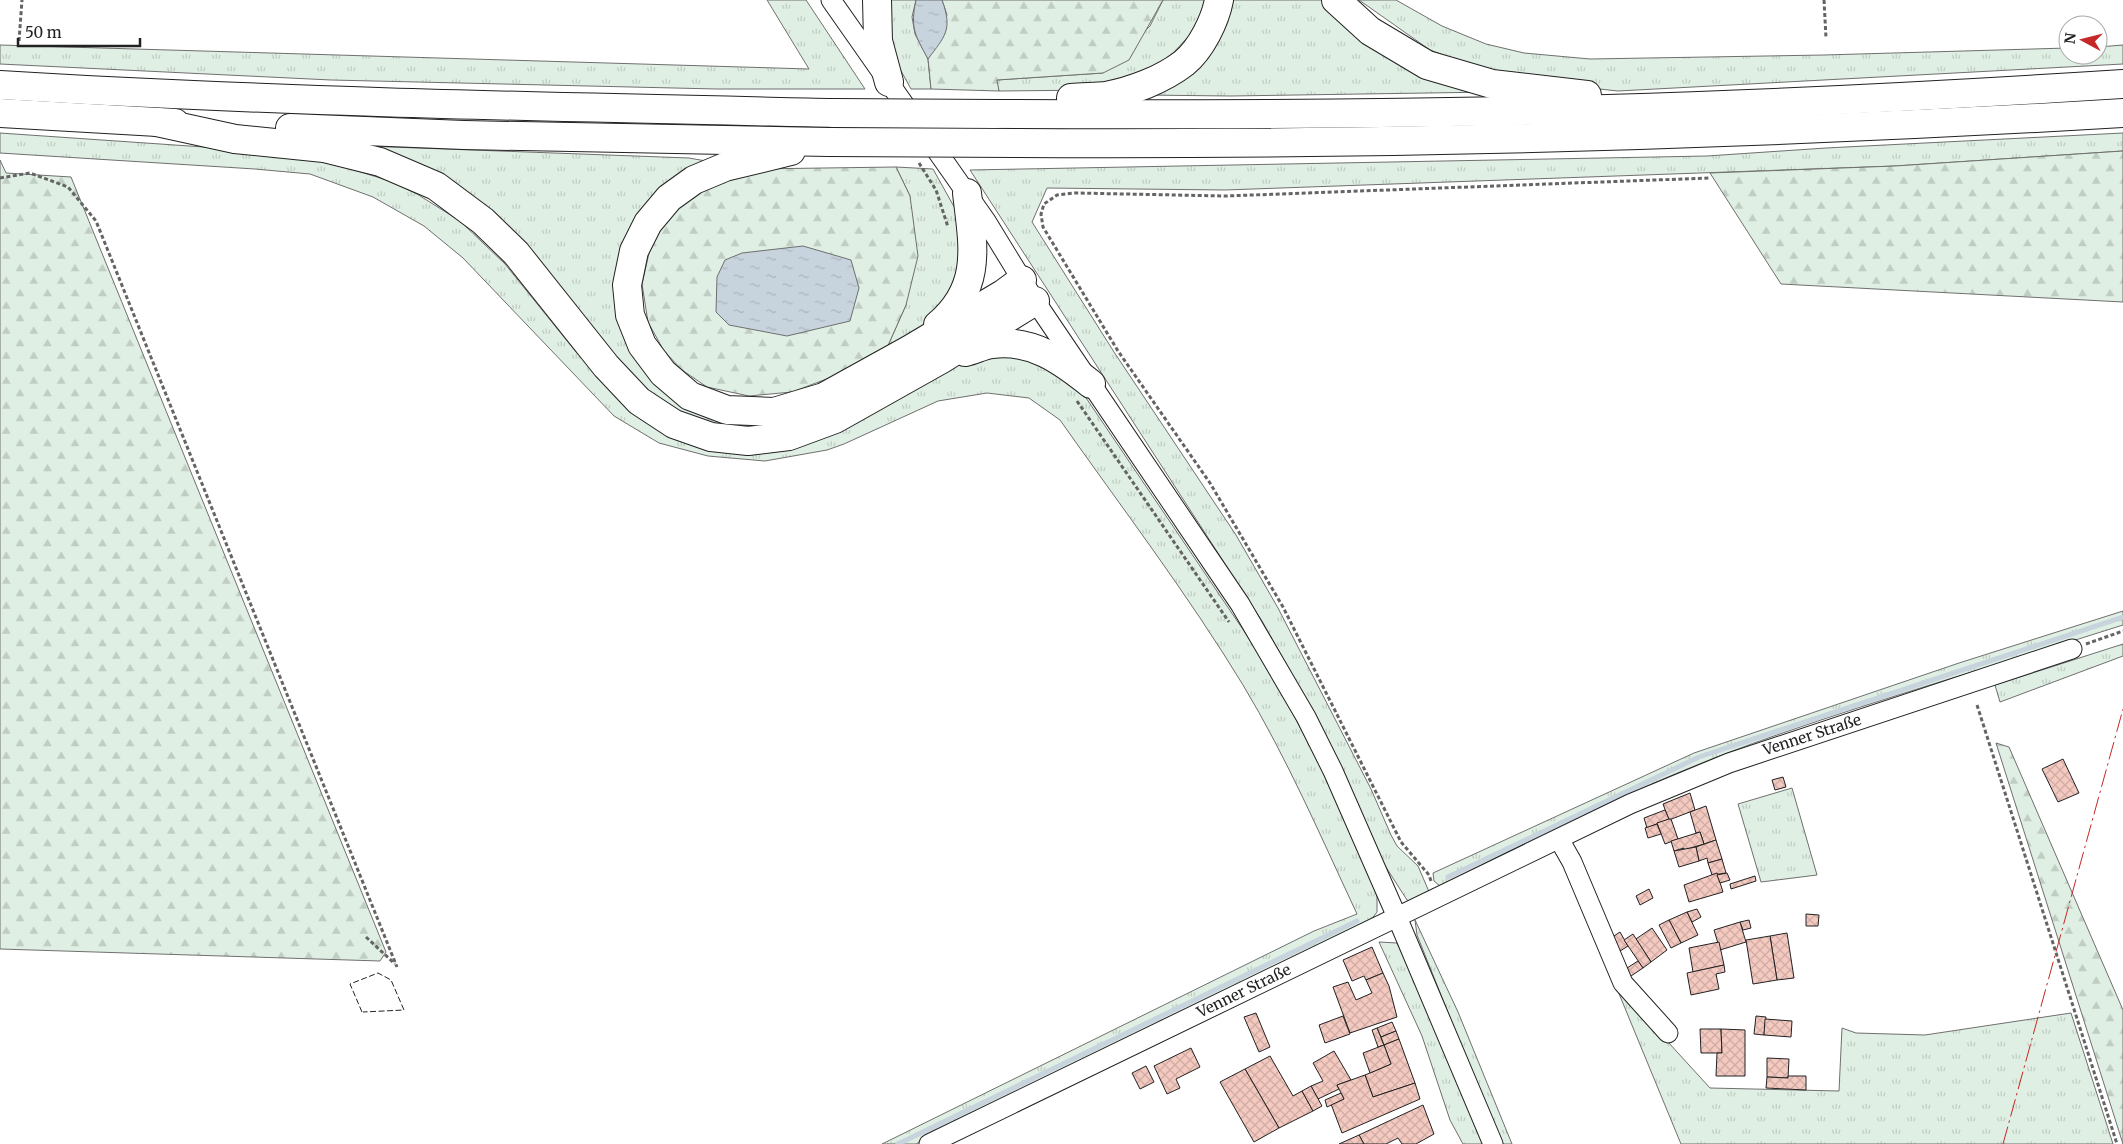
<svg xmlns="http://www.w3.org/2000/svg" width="2123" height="1144" font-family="Merriweather,serif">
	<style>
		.grass { fill: url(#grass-tufts); stroke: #6f6f6f }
		.forest { fill: url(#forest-firs); stroke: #6f6f6f }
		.water { fill: url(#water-ripples); stroke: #6f6f6f }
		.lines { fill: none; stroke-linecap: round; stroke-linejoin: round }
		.stream { stroke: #c7d3dd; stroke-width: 5 }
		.building { fill: url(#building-cross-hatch); stroke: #222 }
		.minor-casing { stroke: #222; stroke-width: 21 }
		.highway-casing { stroke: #222; stroke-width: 30 }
		.path { stroke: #646464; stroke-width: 3; stroke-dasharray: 4 2.5; stroke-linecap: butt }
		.minor { stroke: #fff; stroke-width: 19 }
		.highway { stroke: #fff; stroke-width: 28 }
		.highway-bridge-casing { stroke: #222; stroke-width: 30; stroke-linecap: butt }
		.highway-bridge { stroke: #fff; stroke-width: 28 }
		.fence { stroke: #222; stroke-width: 1; stroke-dasharray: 6 2.5; stroke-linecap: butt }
		.power { stroke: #c62828; stroke-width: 1; stroke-dasharray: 18 4 2.5 4; stroke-linecap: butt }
		.labels { text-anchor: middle; stroke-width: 4; stroke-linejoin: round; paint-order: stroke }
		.street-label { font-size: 15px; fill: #222; stroke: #fff }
	</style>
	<defs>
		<pattern id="grass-tufts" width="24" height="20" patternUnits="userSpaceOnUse" patternTransform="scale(1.25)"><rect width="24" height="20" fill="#e0efe3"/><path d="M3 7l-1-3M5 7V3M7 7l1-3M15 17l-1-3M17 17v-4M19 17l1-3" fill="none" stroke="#c0cdc2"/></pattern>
		<pattern id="forest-firs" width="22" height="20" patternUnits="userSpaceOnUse" patternTransform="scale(1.25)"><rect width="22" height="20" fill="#e0efe3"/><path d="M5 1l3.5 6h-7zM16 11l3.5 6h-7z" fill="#c0cdc2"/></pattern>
		<pattern id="water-ripples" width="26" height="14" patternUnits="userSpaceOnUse" patternTransform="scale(1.25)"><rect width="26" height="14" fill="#c7d3dd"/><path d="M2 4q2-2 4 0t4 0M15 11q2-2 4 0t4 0" fill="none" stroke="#abb5bd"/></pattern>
		<pattern id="building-cross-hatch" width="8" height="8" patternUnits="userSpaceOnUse" patternTransform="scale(1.25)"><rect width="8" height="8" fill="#f3c9c0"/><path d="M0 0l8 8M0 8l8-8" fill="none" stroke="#d0aca5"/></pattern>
	</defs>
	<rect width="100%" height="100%" fill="#fff"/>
	<g class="grass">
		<polygon points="767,0 806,0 865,89 717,89 331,80 0,64 0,45 809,69"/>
		<polygon points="882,0 916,0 912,17 915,34 928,59 931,89 911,89 889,49"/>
		<polygon points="1163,0 1206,0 1204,8 1190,35 1173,53 1146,73 1098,90 999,91 996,80 1103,73 1150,26"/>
		<polygon points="1226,0 1331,0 1493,92 1231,96 1142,95"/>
		<polygon points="1359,0 1396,0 1442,26 1486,44 1524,53 1590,59 1824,55 2068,48 2068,55 2098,55 2098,47 2123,45 2123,64 1618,91 1508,79 1430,50"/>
		<path d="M0 133 262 151 318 159 390 181 417 194 460 221 505 264 576 352 621 401 704 446 962 360 1029 353 1080 389 1244 631 1278 685 1327 779 1377 892V912L1367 925 916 1144H882L1314 931 1357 914C1321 837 1287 758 1243 685 1187 593 1122 508 1060 420L1029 398 987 393 938 401 844 444 827 450 765 461 708 456 659 443 614 416 463 258 424 226 373 197 310 174 255 169 0 153Z"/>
		<polygon points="2123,133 2123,151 1895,166 1225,190 1047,188 1032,222 1114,352 1236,535 1278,608 1371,789 1391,835 1397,846 1418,866 1430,894 1412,902 1407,900 1384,864 1312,710 1262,621 970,170 1707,156 1826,148"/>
		<polygon points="364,146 689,158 706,161 652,203 631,331 726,413 879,384 747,432 696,422 656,403 539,271"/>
		<polygon points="896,167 933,169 957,212 965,271 930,324 886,350 906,305 910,196"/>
		<path d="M2123 611V625C2007 662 1889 696 1774 736 1658 776 1548 831 1440 886L1434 881 1433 873 1694 753 1959 663Z"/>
		<polygon points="2123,644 2123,656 2000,702 1995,685"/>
		<polygon points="1792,788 1817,875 1761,882 1738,804"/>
		<polygon points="1415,920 1458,1012 1512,1144 1503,1144 1455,1030 1417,935"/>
		<polygon points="1379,942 1397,943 1422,996 1485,1144 1463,1144 1450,1120 1422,1036"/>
		<polygon points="1615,984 1710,1088 1839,1091 1842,1028 1856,1033 1925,1035 2071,1013 2113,1144 1681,1144"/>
	</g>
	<g class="forest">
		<polygon points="942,0 1163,0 1129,60 1103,73 997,80 999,91 931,89 928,59 947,15"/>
		<polygon points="2123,151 2123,302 1781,284 1710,173 1895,166"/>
		<polygon points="0,160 6,173 71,177 386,952 380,961 0,949"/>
		<polygon points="896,167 910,196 918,256 906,305 886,350 840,374 792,392 749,396 707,387 682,370 664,351 648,322 642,284 649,253 669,213 696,191 752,169"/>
		<polygon points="1996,743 2009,747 2123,1010 2123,1144"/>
	</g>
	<g class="water">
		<path d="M916 0H942C953 30 945 36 928 59 915 35 910 28 916 0Z"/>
		<polygon points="803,246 851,260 859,288 850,321 787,336 729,325 716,312 717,277 725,260 742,253"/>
	</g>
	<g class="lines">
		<g class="stream">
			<polyline points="1448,877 1699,757 2123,617"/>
			<polyline points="898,1144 1357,921"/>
		</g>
	</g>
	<g class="building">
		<polygon points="2063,759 2079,793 2058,802 2042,769"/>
		<polygon points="1783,777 1786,787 1775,790 1772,780"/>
		<polygon points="1690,793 1695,810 1669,820 1663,804"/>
		<polygon points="1706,806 1716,840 1704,844 1700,832 1696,833 1690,812"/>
		<polygon points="1665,810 1669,819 1647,828 1644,818"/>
		<polygon points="1669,819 1671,819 1678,839 1665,844 1657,823"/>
		<polygon points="1657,824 1661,834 1648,838 1645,828"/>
		<polygon points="1700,832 1704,844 1684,850 1684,848 1674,851 1671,841"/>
		<polygon points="1716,840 1722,859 1708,863 1707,858 1699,861 1696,847"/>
		<polygon points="1696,847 1699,861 1679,867 1674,851"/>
		<polygon points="1722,859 1726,873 1712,875 1708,863"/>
		<polygon points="1717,873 1723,892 1689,902 1684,885"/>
		<polygon points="1727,873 1730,880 1720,883 1717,875"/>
		<polygon points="1755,876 1756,881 1731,889 1730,884"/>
		<polygon points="1649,889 1653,898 1640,905 1636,896"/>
		<polygon points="1697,909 1701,917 1692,922 1687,912"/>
		<polygon points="1687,912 1698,935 1681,943 1669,920"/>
		<polygon points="1806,914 1819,915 1818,926 1806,926"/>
		<polygon points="1669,920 1681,943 1671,948 1659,925"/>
		<polygon points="1749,920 1751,928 1743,930 1740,922"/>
		<polygon points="1740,922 1746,942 1720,950 1714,930"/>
		<polygon points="1652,928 1667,950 1651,962 1636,939"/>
		<polygon points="1620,932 1628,946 1617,953 1611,938"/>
		<polygon points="1787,933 1794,978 1777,980 1770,936"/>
		<polygon points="1633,934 1651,962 1643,968 1624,940"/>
		<polygon points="1770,936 1777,980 1753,984 1746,940"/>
		<polygon points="1719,942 1724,965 1693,972 1689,948"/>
		<polygon points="1372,947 1383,973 1366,980 1364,976 1352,981 1343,960"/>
		<polygon points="1638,961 1643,968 1628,978 1627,968"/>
		<polygon points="1724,965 1725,972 1716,974 1719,989 1691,995 1687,973"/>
		<polygon points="1383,973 1389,986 1397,1017 1350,1033 1333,987 1348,982 1356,1000 1372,993 1366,980"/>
		<polygon points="1256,1013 1270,1047 1259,1052 1244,1017"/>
		<polygon points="1343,1016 1350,1034 1325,1043 1319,1025"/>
		<polygon points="1756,1016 1766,1017 1764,1035 1754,1034"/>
		<polygon points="1765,1019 1792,1021 1791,1037 1764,1035"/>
		<polygon points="1392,1022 1396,1031 1381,1037 1377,1028"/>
		<polygon points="1377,1028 1384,1045 1378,1047 1372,1030"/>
		<polygon points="1700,1029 1721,1029 1722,1053 1701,1053"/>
		<polygon points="1721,1029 1745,1030 1745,1076 1716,1076 1717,1053 1722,1053"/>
		<polygon points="1396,1031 1399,1039 1384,1045 1381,1037"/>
		<polygon points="1399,1039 1415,1083 1373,1097 1365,1075 1391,1064 1384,1045"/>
		<polygon points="1384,1045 1391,1064 1370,1073 1363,1053"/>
		<polygon points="1191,1048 1200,1067 1176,1079 1180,1088 1167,1094 1154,1066"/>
		<polygon points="1334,1051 1351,1080 1337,1085 1339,1089 1318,1099 1311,1086 1323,1081 1313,1063"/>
		<polygon points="1270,1056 1293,1096 1302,1091 1313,1111 1279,1128 1245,1069"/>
		<polygon points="1767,1058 1789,1059 1788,1078 1767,1077"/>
		<polygon points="1146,1066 1154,1082 1140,1089 1132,1073"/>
		<polygon points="1245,1069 1279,1128 1254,1142 1220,1082"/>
		<polygon points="1365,1075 1373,1097 1415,1083 1420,1099 1342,1133 1331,1104 1344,1099 1337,1085"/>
		<polygon points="1788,1076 1806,1076 1806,1090 1766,1088 1767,1077 1788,1078"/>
		<polygon points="1311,1086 1322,1106 1313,1111 1302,1091"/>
		<polygon points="1341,1093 1344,1099 1327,1107 1325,1100"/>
		<polygon points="1423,1105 1434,1134 1416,1144 1402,1144 1398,1138 1386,1144 1364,1144 1359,1135"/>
		<polygon points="1359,1135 1364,1144 1339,1144"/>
	</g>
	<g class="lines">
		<defs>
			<g id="minor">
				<polyline points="831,0 986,221 1035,301 1240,604 1306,717 1333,771 1397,917 1493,1144"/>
				<polyline points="1559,839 1572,862 1623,983 1668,1033"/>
				<polyline points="929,1144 1630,804 1729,763 2072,649"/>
			</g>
			<g id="highway">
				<polyline points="877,0 878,41 889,82"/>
				<polyline points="1336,0 1370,31 1427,65 1492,84 1587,95"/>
				<path d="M0 85C278 102 556 107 834 113"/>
				<path d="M1071 98C1082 97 1094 97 1106 96 1132 91 1162 80 1184 63 1201 49 1215 21 1219 0"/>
				<polyline points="0,113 175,123"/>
				<path d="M996 114C1200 115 1404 114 1608 109 1780 104 1951 95 2123 84"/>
				<polyline points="157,122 235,139 324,148 380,162 436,186 483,221 516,253 606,366 639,401 674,424 711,437 748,441 789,436 835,419 940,360 1035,301"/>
				<polyline points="290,128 464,135 829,142"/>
				<path d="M1016 143C1385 145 1754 135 2123 113"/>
				<polyline points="791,151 725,167 694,180 669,198 648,223 634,251 627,285 630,315 642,345 663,373 690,396 727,410 774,412 824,397 909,350 1003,294 1022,280"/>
				<path d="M938 325C983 287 973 245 967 193"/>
				<path d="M965 352C974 350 983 345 992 344 1032 339 1061 360 1091 384"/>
			</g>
		</defs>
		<use href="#minor" class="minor-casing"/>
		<use href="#highway" class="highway-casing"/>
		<g class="path">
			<polyline points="1824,0 1826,38"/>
			<polyline points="19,41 22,0"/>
			<polyline points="919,163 936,190 948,227"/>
			<polyline points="0,178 30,173 68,187 96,221 397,967"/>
			<polyline points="1077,401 1229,622"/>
			<polyline points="2086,644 2123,631"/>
			<polyline points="1977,705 2117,1144"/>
			<polyline points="1431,881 1429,875 1401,842 1283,607 1210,483 1118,351 1043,227 1041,214 1044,204 1057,195 1075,193 1226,196 1709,178"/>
			<polyline points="366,937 395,964"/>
		</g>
		<use href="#minor" class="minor"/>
		<use href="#highway" class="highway"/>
		<defs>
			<g id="highway-bridge">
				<polyline points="834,113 996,114"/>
				<polyline points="829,142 1016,143"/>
			</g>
		</defs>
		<use href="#highway-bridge" class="highway-bridge-casing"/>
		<use href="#highway-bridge" class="highway-bridge"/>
		<polyline class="fence" points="362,1012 350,984 378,973 391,980 404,1010 363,1012"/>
		<polyline class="power" points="2003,1144 2123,709"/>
	</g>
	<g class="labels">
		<g class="street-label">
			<text transform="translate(1812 735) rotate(-18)" y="5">Venner Straße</text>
			<text transform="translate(1244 991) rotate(-26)" y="5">Venner Straße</text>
		</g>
	</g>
	<g transform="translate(2083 40) rotate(277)"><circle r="24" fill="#ffffff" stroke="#a7a7a7"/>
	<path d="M0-4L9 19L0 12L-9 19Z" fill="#c62828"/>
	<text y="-8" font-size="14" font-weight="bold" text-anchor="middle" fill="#222222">N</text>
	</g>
	<path d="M18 38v8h122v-8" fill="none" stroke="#222222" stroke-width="2.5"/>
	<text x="25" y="38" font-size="15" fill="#222222" stroke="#ffffff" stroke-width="4" paint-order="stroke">50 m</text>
</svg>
